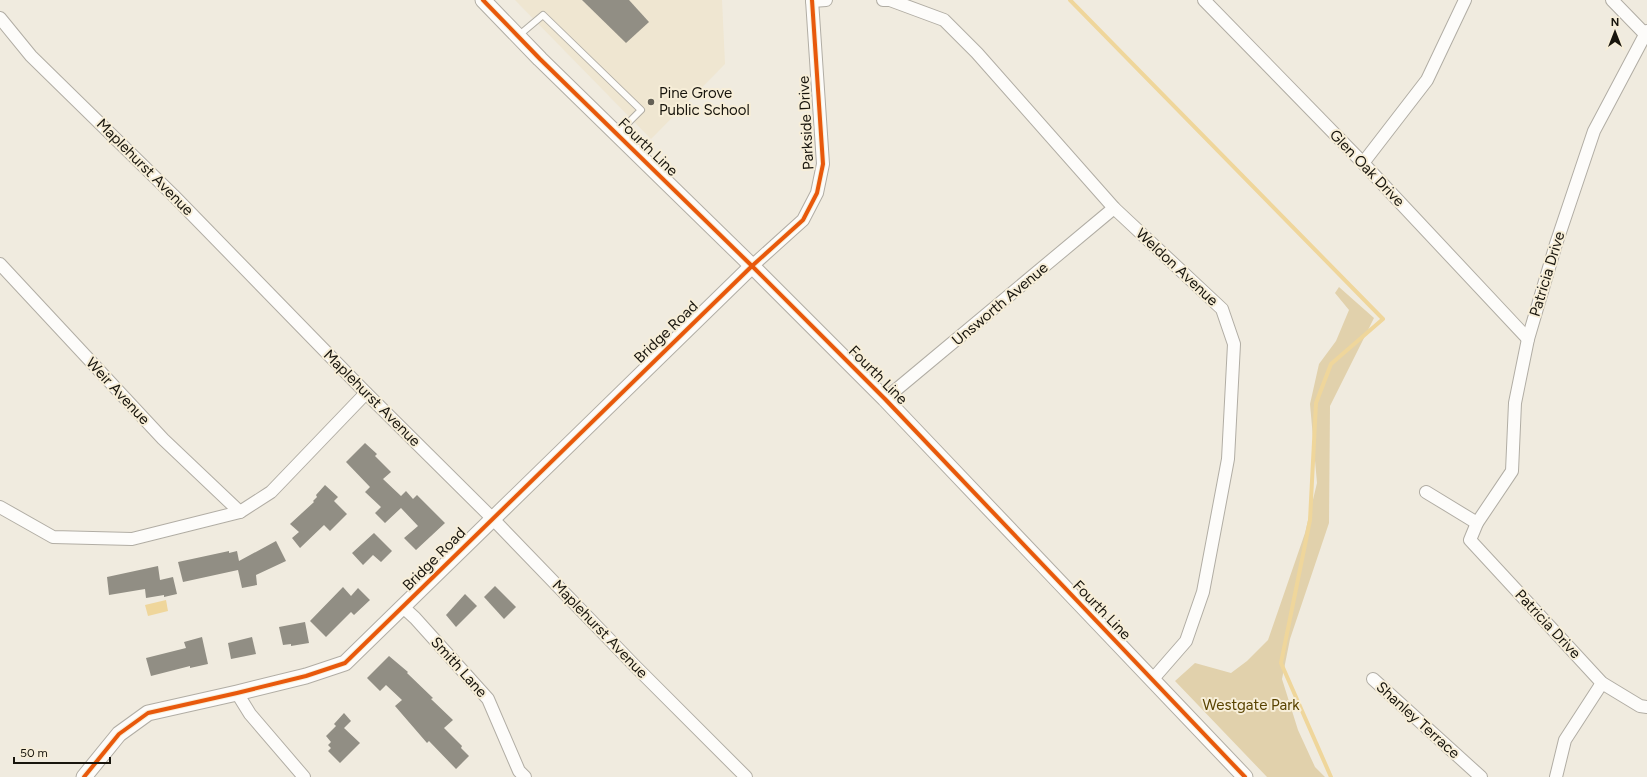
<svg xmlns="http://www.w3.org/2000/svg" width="1647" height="777" font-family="Figtree,sans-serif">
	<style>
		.built { fill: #efe6d1 }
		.green { fill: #e1d1ac }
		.water { fill: #efd69b }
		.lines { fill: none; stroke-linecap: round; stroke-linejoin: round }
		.stream { stroke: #efd69b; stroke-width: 4 }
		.building { fill: #918e84 }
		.service-casing { stroke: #b1ada4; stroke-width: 8 }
		.minor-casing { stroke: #b1ada4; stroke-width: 14 }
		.tertiary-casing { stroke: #b1ada4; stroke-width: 17 }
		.service { stroke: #fdfcfa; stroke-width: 6 }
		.minor { stroke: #fdfcfa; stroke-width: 12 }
		.tertiary { stroke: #fdfcfa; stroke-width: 15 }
		.cycleway-casing { stroke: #f7eed8; stroke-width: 6 }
		.cycleway { stroke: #e8590c; stroke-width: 4 }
		.poi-dot { fill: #646056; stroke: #f7eed8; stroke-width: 1.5 }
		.labels { text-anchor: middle; stroke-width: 4; stroke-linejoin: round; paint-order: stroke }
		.poi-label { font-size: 15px; fill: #18150d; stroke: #f7eed8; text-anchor: start }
		.street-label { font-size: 15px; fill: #18150d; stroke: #f7eed8 }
		.park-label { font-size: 15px; fill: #594300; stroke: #f7eed8 }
	</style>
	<rect width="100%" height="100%" fill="#f0ebdf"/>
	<polygon class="built" points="515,0 722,0 725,64 651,139"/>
	<polygon class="green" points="1339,287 1374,318 1330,406 1329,523 1290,639 1282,679 1298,730 1315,767 1325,777 1267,777 1175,681 1195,663 1231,673 1247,661 1268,640 1305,533 1317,483 1310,404 1319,364 1336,341 1349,310 1335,293"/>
	<polygon class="water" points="166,600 168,611 148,616 145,605"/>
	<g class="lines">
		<polyline class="stream" points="1070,0 1383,319 1331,364 1316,403 1310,520 1281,663 1331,777"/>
	</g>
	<g class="building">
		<polygon points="582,0 629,0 649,22 626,43"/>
		<polygon points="365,443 377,454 375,456 391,472 383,479 401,496 406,491 413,499 417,495 445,523 416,550 404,538 418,526 401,508 385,523 375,513 381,507 365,492 370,487 346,462"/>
		<polygon points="325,485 338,497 334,501 347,514 330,531 324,525 300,548 292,538 299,532 290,524 314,502 313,501 317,497 316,495"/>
		<polygon points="374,533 392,551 381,562 373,555 363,565 352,553"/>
		<polygon points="276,541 286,561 256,575 257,585 242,588 238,570 183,582 178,562 229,551 229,553 237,551 239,561"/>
		<polygon points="158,566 160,580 173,577 177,594 164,597 164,595 146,598 145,589 109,595 107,577"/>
		<polygon points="495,586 516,607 504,619 484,597"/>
		<polygon points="343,587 351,596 358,588 370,600 354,615 351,612 326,637 310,621"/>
		<polygon points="465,594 477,606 456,627 446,615"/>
		<polygon points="305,622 309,643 291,646 291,644 283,645 279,627"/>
		<polygon points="202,637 208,664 190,668 190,666 151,676 146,658 186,648 184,642"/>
		<polygon points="252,637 256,654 231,659 228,643"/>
		<polygon points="389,656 408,672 407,673 433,698 431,699 453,720 444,728 462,746 461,748 469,756 456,769 429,741 427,743 395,706 402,700 386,685 380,691 367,678"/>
		<polygon points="344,713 351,721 344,728 360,743 340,763 328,751 331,748 328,745 331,742 326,736 336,726 334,724"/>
	</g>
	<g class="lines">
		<defs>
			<polyline id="service" points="518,36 543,15 641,110 617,134"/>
			<g id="minor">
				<polyline points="883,0 890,0 944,20 977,53 1114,208 1222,309 1234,344 1228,459 1203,592 1186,641 1152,680"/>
				<polyline points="1204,0 1363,163 1528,339"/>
				<polyline points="1612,0 1647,36"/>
				<polyline points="812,1 826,0"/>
				<polyline points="0,18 31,56 173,195 366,393 492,518 634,665 746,777"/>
				<polyline points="1647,31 1594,131 1556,244 1528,339 1515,403 1512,471 1477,523 1470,540 1602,683 1640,706 1647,707"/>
				<polyline points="1363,163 1427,80 1465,0"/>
				<polyline points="0,264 163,439 240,512"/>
				<polyline points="752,266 803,220 817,193 823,164 812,0"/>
				<polyline points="885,399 1114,208"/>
				<polyline points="1426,492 1477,523"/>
				<polyline points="0,507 53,537 132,539 240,512 271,492 366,393"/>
				<polyline points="403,607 415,618 488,699 519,771 525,777"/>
				<polyline points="1373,679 1481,777"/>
				<polyline points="237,693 250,714 304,777"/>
				<polyline points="1556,777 1565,740 1602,683"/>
			</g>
			<g id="tertiary">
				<polyline points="483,0 540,59 752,266 885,399 1245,777"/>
				<polyline points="84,777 119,734 148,713 237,693 306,676 345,663 752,266"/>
			</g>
		</defs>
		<use href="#service" class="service-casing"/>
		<use href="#minor" class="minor-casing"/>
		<use href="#tertiary" class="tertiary-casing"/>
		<use href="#service" class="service"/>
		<use href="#minor" class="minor"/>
		<use href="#tertiary" class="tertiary"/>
		<defs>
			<g id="cycleway">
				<polyline points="483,0 540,59 752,266 885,399 1245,777"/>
				<polyline points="84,777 119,734 148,713 237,693 306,676 345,663 752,266 803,220 817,193 823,164 812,0"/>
			</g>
		</defs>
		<use href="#cycleway" class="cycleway-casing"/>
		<use href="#cycleway" class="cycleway"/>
	</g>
	<circle class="poi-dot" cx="651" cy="102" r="4"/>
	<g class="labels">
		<g class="poi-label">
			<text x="659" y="98">Pine Grove<tspan x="659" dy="17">Public School</tspan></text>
		</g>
		<g class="street-label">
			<text transform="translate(806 123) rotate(-93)" y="5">Parkside Drive</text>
			<text transform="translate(648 147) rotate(44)" y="5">Fourth Line</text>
			<text transform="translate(145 167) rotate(45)" y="5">Maplehurst Avenue</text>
			<text transform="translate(1367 168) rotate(46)" y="5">Glen Oak Drive</text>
			<text transform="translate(1177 267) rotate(43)" y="5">Weldon Avenue</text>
			<text transform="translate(1547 274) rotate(-73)" y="5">Patricia Drive</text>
			<text transform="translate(1000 304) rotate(-40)" y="5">Unsworth Avenue</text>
			<text transform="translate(666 332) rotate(-44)" y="5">Bridge Road</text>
			<text transform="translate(878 375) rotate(45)" y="5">Fourth Line</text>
			<text transform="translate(118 391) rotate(47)" y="5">Weir Avenue</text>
			<text transform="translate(372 398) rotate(45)" y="5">Maplehurst Avenue</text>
			<text transform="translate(434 559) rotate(-45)" y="5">Bridge Road</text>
			<text transform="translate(1102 610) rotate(46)" y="5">Fourth Line</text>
			<text transform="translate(1548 624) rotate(47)" y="5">Patricia Drive</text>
			<text transform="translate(600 629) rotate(46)" y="5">Maplehurst Avenue</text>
			<text transform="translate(459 667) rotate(48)" y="5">Smith Lane</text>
			<text transform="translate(1418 720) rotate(42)" y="5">Shanley Terrace</text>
		</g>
		<g class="park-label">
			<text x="1251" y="710">Westgate Park</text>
		</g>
	</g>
	<g transform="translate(1615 32)" stroke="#f7eed8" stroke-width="3" paint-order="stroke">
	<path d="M0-3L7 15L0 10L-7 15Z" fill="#18150d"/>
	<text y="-6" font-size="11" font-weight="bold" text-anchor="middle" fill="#18150d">N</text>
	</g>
	<path d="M14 757v6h96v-6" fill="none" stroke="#18150d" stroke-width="2"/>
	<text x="20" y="757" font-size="12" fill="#18150d" stroke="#f7eed8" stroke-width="3" paint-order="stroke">50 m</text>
</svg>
